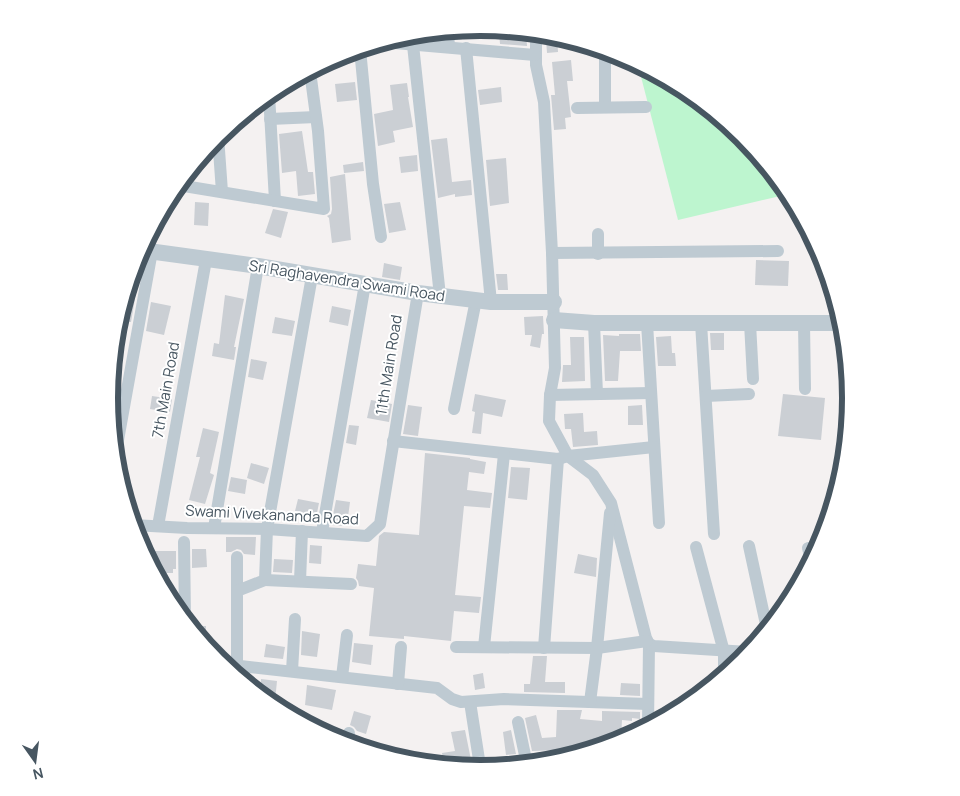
<svg xmlns="http://www.w3.org/2000/svg" width="960" height="796" font-family="Manrope,sans-serif">
	<style>
		.green { fill: #bdf5cf }
		.building { fill: #cbcfd4 }
		.lines { fill: none; stroke-linecap: round; stroke-linejoin: round }
		.minor { stroke: #becad2; stroke-width: 12 }
		.tertiary { stroke: #becad2; stroke-width: 16 }
		.labels { text-anchor: middle; stroke-width: 4; stroke-linejoin: round; paint-order: stroke }
		.street-label { font-size: 15px; fill: #475661; stroke: #fff }
		.rim { fill: none; stroke: #475661; stroke-width: 6 }
	</style>
	<rect width="100%" height="100%" fill="#f4f1f1"/>
	<path class="green" d="M639 69C689 77 761 153 789 194L678 220Z"/>
	<g class="building">
		<polygon points="515,31 526,32 527,46 500,44 499,32"/>
		<polygon points="557,38 558,52 547,53 546,39"/>
		<polygon points="571,60 573,81 567,81 571,117 565,118 566,129 554,130 551,95 555,95 552,62"/>
		<polygon points="355,82 357,100 337,102 335,84"/>
		<polygon points="407,83 409,97 408,97 413,127 393,131 395,142 378,146 374,114 393,110 390,85"/>
		<polygon points="501,87 502,102 480,105 478,90"/>
		<polygon points="302,131 308,172 313,172 315,194 298,196 296,171 282,173 279,134"/>
		<polygon points="447,138 452,182 471,180 472,195 455,197 455,194 438,198 431,140"/>
		<polygon points="417,155 418,171 401,173 399,157"/>
		<polygon points="506,158 509,203 490,206 486,160"/>
		<polygon points="363,162 364,171 344,173 343,165"/>
		<polygon points="345,174 351,240 332,243 329,218 327,216 331,214 332,209 330,177"/>
		<polygon points="195,202 209,203 208,226 194,225"/>
		<polygon points="400,202 406,230 389,233 384,204"/>
		<polygon points="273,209 288,212 281,238 265,233"/>
		<polygon points="756,260 789,261 788,286 755,285"/>
		<polygon points="384,263 402,267 400,280 382,277"/>
		<polygon points="496,274 507,274 508,290 498,290"/>
		<polygon points="127,292 136,293 131,322 118,321"/>
		<polygon points="225,295 244,299 234,347 236,347 234,360 212,356 214,343 219,344"/>
		<polygon points="151,302 171,306 164,335 146,331"/>
		<polygon points="332,306 351,310 348,326 329,322"/>
		<polygon points="543,316 544,334 542,334 540,348 530,346 532,335 525,335 524,317"/>
		<polygon points="275,317 295,321 292,336 272,333"/>
		<polygon points="710,333 724,333 724,350 711,350"/>
		<polygon points="619,334 640,334 641,351 620,351 618,381 605,381 603,335 619,336"/>
		<polygon points="671,336 672,353 675,353 676,366 658,366 656,337"/>
		<polygon points="570,337 584,337 585,381 562,382 563,365 571,365"/>
		<polygon points="251,359 267,362 263,380 248,377"/>
		<polygon points="475,394 506,400 502,417 483,413 481,434 472,433 475,412 472,411"/>
		<polygon points="783,394 825,398 821,440 778,436"/>
		<polygon points="152,396 172,399 170,412 150,409"/>
		<polygon points="371,400 392,404 389,422 367,418"/>
		<polygon points="408,405 422,407 418,436 403,434"/>
		<polygon points="642,405 643,425 628,425 628,406"/>
		<polygon points="583,413 584,432 597,431 598,445 573,447 571,429 565,429 564,414"/>
		<polygon points="349,425 359,426 356,445 346,443"/>
		<polygon points="203,428 219,432 210,473 214,475 205,504 189,500 200,457 196,457"/>
		<polygon points="425,453 470,458 470,459 486,462 484,474 469,472 467,490 492,493 490,508 464,506 455,595 481,597 479,613 454,611 451,641 404,636 404,639 369,636 374,588 359,586 358,581 356,578 358,564 376,566 379,536 384,532 419,535"/>
		<polygon points="251,463 269,468 264,484 247,478"/>
		<polygon points="511,467 530,468 527,500 508,498"/>
		<polygon points="231,477 247,480 245,494 228,491"/>
		<polygon points="298,499 319,503 317,513 315,513 315,515 295,511"/>
		<polygon points="336,500 350,502 348,517 344,517 344,526 331,525"/>
		<polygon points="226,537 256,537 255,555 244,554 241,550 237,549 231,552 226,552"/>
		<polygon points="310,545 322,546 321,564 309,563"/>
		<polygon points="192,549 206,549 207,567 192,568"/>
		<polygon points="153,551 176,551 176,569 173,569 173,573 156,573 153,568"/>
		<polygon points="578,554 597,558 596,577 574,573"/>
		<polygon points="274,559 293,560 292,573 273,572"/>
		<polygon points="190,626 206,626 206,645 196,634"/>
		<polygon points="302,631 320,634 317,657 301,655"/>
		<polygon points="354,643 373,645 371,665 352,662"/>
		<polygon points="266,644 285,647 283,659 264,657"/>
		<polygon points="533,656 547,656 545,682 565,682 565,693 524,692 524,684 530,684"/>
		<polygon points="483,673 485,688 475,690 473,675"/>
		<polygon points="261,679 277,681 275,701 267,700 260,694"/>
		<polygon points="621,683 640,684 640,696 620,695"/>
		<polygon points="307,685 336,690 332,710 305,705"/>
		<polygon points="557,710 582,710 580,719 602,721 602,711 640,712 640,719 632,718 632,721 622,720 621,738 610,738 610,740 591,739 589,750 574,755 563,750 532,751 525,718 536,715 542,738 556,737"/>
		<polygon points="354,711 371,716 366,734 357,731 354,727 350,725"/>
		<polygon points="465,730 471,760 460,766 444,765 442,753 455,751 451,732"/>
		<polygon points="511,730 516,754 506,755 503,732"/>
	</g>
	<g class="lines">
		<g class="minor">
			<polyline points="448,31 449,47"/>
			<polyline points="536,33 536,65 544,102 552,253 555,368 550,395 549,421 568,456 593,475 611,503 646,638 649,644 648,726"/>
			<polyline points="383,42 535,55"/>
			<polyline points="413,45 440,296"/>
			<polyline points="466,48 491,302"/>
			<polyline points="360,49 373,184 381,237"/>
			<polyline points="269,94 275,201"/>
			<polyline points="605,107 605,51"/>
			<polyline points="577,108 646,107"/>
			<polyline points="270,119 316,117"/>
			<polyline points="218,136 222,192"/>
			<polyline points="178,185 324,209 318,131 310,71"/>
			<polyline points="552,253 778,251"/>
			<polyline points="598,254 598,234"/>
			<polyline points="594,323 597,394"/>
			<polyline points="647,323 659,523"/>
			<polyline points="701,323 714,534"/>
			<polyline points="750,323 753,379"/>
			<polyline points="804,323 805,389"/>
			<polyline points="550,395 651,393"/>
			<polyline points="706,396 749,394"/>
			<polyline points="454,409 476,300"/>
			<polyline points="393,441 558,459 568,456 654,447"/>
			<polyline points="115,457 152,251"/>
			<polyline points="133,525 187,528 267,529 367,536 380,524 418,293"/>
			<polyline points="158,526 206,260"/>
			<polyline points="214,528 258,266"/>
			<polyline points="322,532 365,284"/>
			<polyline points="184,542 185,619"/>
			<polyline points="749,546 767,629"/>
			<polyline points="696,547 724,652 724,675"/>
			<polyline points="808,548 811,561"/>
			<polyline points="265,580 351,584"/>
			<polyline points="300,581 302,531"/>
			<polyline points="237,591 237,557"/>
			<polyline points="649,644 654,646 748,652"/>
			<polyline points="456,647 597,648 647,641"/>
			<polyline points="484,647 504,454"/>
			<polyline points="544,648 558,459"/>
			<polyline points="223,664 437,688 452,699 461,702 504,699 648,704"/>
			<polyline points="292,671 295,619"/>
			<polyline points="237,676 237,591 265,580 267,529 312,276"/>
			<polyline points="342,677 347,635"/>
			<polyline points="398,684 401,647"/>
			<polyline points="470,702 480,766"/>
			<polyline points="590,702 597,648 610,513"/>
			<polyline points="518,722 526,760"/>
			<polyline points="348,743 349,733"/>
			<polyline points="471,768 544,758 563,758"/>
		</g>
		<g class="tertiary">
			<polyline points="141,250 258,266 418,293 491,302 554,302"/>
			<polyline points="554,320 594,323 843,323"/>
		</g>
	</g>
	<g class="labels">
		<g class="street-label">
			<text transform="translate(347 281) rotate(9)" y="5">Sri Raghavendra Swami Road</text>
			<text transform="translate(389 365) rotate(-81)" y="5">11th Main Road</text>
			<text transform="translate(166 390) rotate(-80)" y="5">7th Main Road</text>
			<text transform="translate(272 515) rotate(3)" y="5">Swami Vivekananda Road</text>
		</g>
	</g>
	<path d="M0 0H960V796H0ZM118 398a362 362 0 1 1 724 0a362 362 0 1 1-724 0Z" fill="#fff" fill-rule="evenodd"/>
	<path class="rim" d="M118 398a362 362 0 1 1 724 0a362 362 0 1 1-724 0Z"/>
	<g transform="translate(35 761) rotate(166)" stroke="#ffffff" stroke-width="4" paint-order="stroke">
	<path d="M0-4L9 19L0 12L-9 19Z" fill="#475661"/>
	<text y="-8" font-size="14" font-weight="bold" text-anchor="middle" fill="#475661">N</text>
	</g>
</svg>
